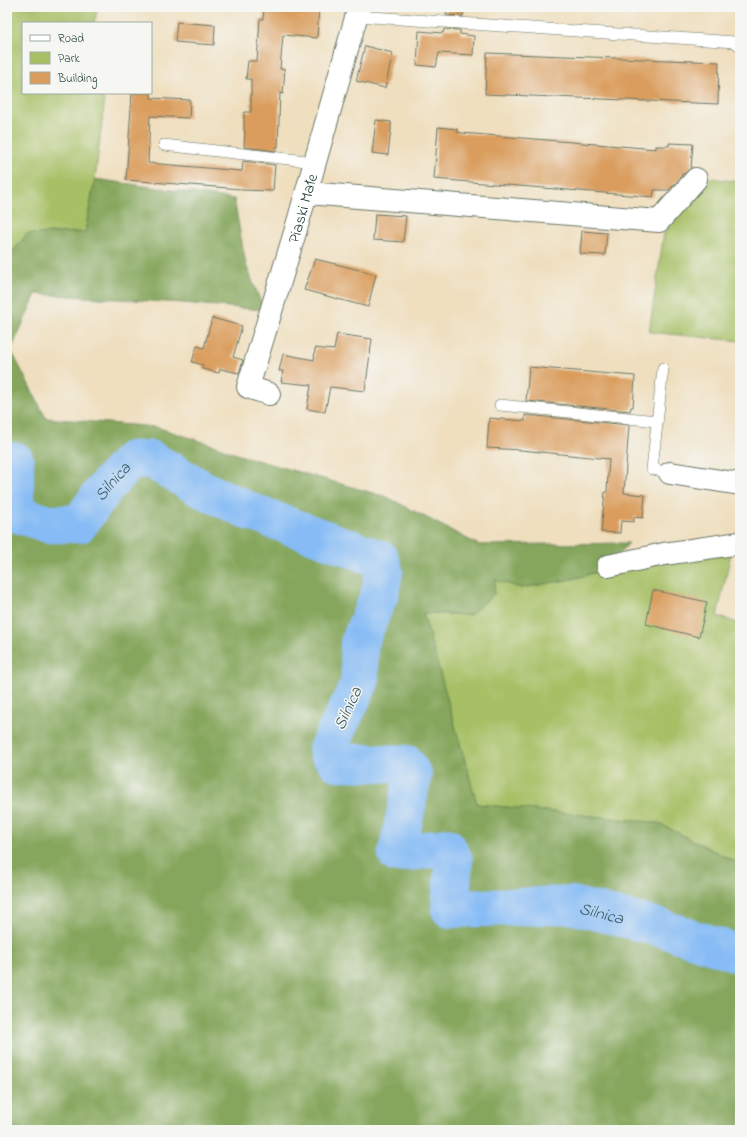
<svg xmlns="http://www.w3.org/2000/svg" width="747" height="1137" font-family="'Indie Flower',sans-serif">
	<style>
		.green { fill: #a7c066; stroke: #637e4d }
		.forest { fill: #85a65b; stroke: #527248 }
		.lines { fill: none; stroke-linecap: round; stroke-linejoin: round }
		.river { stroke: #86bbf5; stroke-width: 38 }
		.building { fill: #da9d5d }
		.lane-casing { stroke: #687665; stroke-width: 12 }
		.street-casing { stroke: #687665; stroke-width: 24 }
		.lane { stroke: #fff; stroke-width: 11 }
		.street { stroke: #fff; stroke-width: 22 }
		.labels { text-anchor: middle; stroke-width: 3; stroke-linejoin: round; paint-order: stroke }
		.street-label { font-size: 16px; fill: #1f3d34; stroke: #f6f6f2 }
		.water-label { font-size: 17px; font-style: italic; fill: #395c64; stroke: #f6f6f2 }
	</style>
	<rect width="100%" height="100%" fill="#f6f6f2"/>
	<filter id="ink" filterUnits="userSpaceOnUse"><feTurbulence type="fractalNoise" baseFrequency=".025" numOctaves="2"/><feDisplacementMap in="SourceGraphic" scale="8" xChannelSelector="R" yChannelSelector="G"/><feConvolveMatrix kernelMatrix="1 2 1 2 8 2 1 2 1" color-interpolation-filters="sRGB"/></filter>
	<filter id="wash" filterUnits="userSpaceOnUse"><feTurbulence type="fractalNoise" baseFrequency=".012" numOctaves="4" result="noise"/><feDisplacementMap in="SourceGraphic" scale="16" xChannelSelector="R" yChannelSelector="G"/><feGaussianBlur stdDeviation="0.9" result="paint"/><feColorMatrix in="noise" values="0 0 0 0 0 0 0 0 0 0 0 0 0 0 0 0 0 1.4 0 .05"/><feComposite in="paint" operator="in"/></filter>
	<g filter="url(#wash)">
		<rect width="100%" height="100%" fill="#efdfbf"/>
		<g class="green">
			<polygon points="7,7 98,7 94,23 23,23 23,93 103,93 104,106 95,179 85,232 27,234 7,259"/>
			<polygon points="710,178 740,182 740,341 649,332 664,233"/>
			<polygon points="731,554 717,616 740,624 740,864 658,823 477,804 423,613 470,615 495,580 521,588 572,579 604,570"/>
		</g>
		<polygon class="forest" points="95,179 234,199 246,265 264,310 182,303 36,294 11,350 46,418 156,427 216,446 239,455 387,497 479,545 629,543 604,570 572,579 521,588 495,580 494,594 470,615 423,613 477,804 658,823 740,864 740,1130 7,1130 7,259 27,234 85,232"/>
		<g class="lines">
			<path class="river" id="s1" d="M7 462 15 461V513L48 524H79L106 487 131 460 150 459 202 489 254 513 380 559 384 571 380 593 359 643 360 682 327 750 337 762 406 764 413 775 397 854 447 847 454 860 450 909 571 905 658 927 740 954"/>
		</g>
		<g id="blocks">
			<g class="building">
				<polygon points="304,7 319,7 317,38 283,35 280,69 285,69 283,94 280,93 278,147 276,147 276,151 244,147 245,131 244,130 244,112 251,112 251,79 246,79 248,61 257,61 260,19 263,19 264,9 303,13"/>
				<polygon points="447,7 465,7 463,16 446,15"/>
				<polygon points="177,22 215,25 214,45 175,42"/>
				<polygon points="444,29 460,30 460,34 474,36 473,55 439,53 436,67 417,65 419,31 443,33"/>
				<polygon points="365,46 393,53 385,88 356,81"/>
				<polygon points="487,53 719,62 718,104 485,94"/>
				<polygon points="132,93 151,93 151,98 190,100 189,118 150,116 148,163 242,171 243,161 275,165 273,191 241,190 241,189 126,180"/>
				<polygon points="376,120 391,122 391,129 388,155 372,153"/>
				<polygon points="438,127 457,129 457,132 462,133 656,149 656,146 669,146 669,143 693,144 691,168 684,174 682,174 681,177 669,190 654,190 653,197 434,179"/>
				<polygon points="375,214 406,216 403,242 373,240"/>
				<polygon points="582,231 607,233 605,255 580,254"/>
				<polygon points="315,259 376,274 368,307 304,290"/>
				<polygon points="212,318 242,326 233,357 243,360 239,373 220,369 219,373 202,369 203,365 192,362 197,346 204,348"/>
				<polygon points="337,334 372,339 365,391 330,387 325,412 307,409 311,385 281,382 283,371 279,371 283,354 314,360 315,348 334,350"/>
				<polygon points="529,367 635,376 633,407 631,407 630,411 526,401"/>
				<polygon points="525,415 629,425 624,493 645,495 643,518 634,517 634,522 621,521 620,533 601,532 605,492 607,492 609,459 521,450 487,448 489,418 525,421"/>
				<polygon points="653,590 707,602 699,637 646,624"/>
			</g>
		</g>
	</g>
	<g filter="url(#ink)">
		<use href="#blocks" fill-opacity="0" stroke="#687665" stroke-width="1"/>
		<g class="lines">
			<defs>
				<g id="lane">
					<polyline points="357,16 735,42 740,46"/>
					<polyline points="164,145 315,162"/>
					<polyline points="663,368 652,469 670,473"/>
					<polyline points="500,405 657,421"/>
				</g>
				<g id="street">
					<polyline points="307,193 659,221 696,179"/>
					<path id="s2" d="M269 394 248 387 296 229 359 7"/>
					<polyline points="670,473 740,484"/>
					<polyline points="608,566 664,554 740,543"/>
				</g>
			</defs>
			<use href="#lane" class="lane-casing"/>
			<use href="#street" class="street-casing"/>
			<use href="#lane" class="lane"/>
			<use href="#street" class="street"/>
		</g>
	</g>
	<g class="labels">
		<g class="street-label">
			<text dy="6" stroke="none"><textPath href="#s2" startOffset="209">Piaski Małe</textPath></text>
		</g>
		<g class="water-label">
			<text dy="6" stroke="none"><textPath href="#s1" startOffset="180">Silnica</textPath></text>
			<text transform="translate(347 708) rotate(-65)" y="6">Silnica</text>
			<text dy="6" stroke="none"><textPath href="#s1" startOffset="1128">Silnica</textPath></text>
		</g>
	</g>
	<rect width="747" height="1137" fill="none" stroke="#f6f6f2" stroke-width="24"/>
	<rect x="22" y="22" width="130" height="72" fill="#f6f6f2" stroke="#a0aca6"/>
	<rect x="30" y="35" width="20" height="6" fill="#ffffff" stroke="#a0aca6"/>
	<text x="58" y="42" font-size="12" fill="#1f3d34">Road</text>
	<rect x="30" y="52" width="20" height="12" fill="#a7c066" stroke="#a0aca6"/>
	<text x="58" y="62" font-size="12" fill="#1f3d34">Park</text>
	<rect x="30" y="72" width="20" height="12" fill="#da9d5d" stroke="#a0aca6"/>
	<text x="58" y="82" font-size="12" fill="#1f3d34">Building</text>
</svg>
